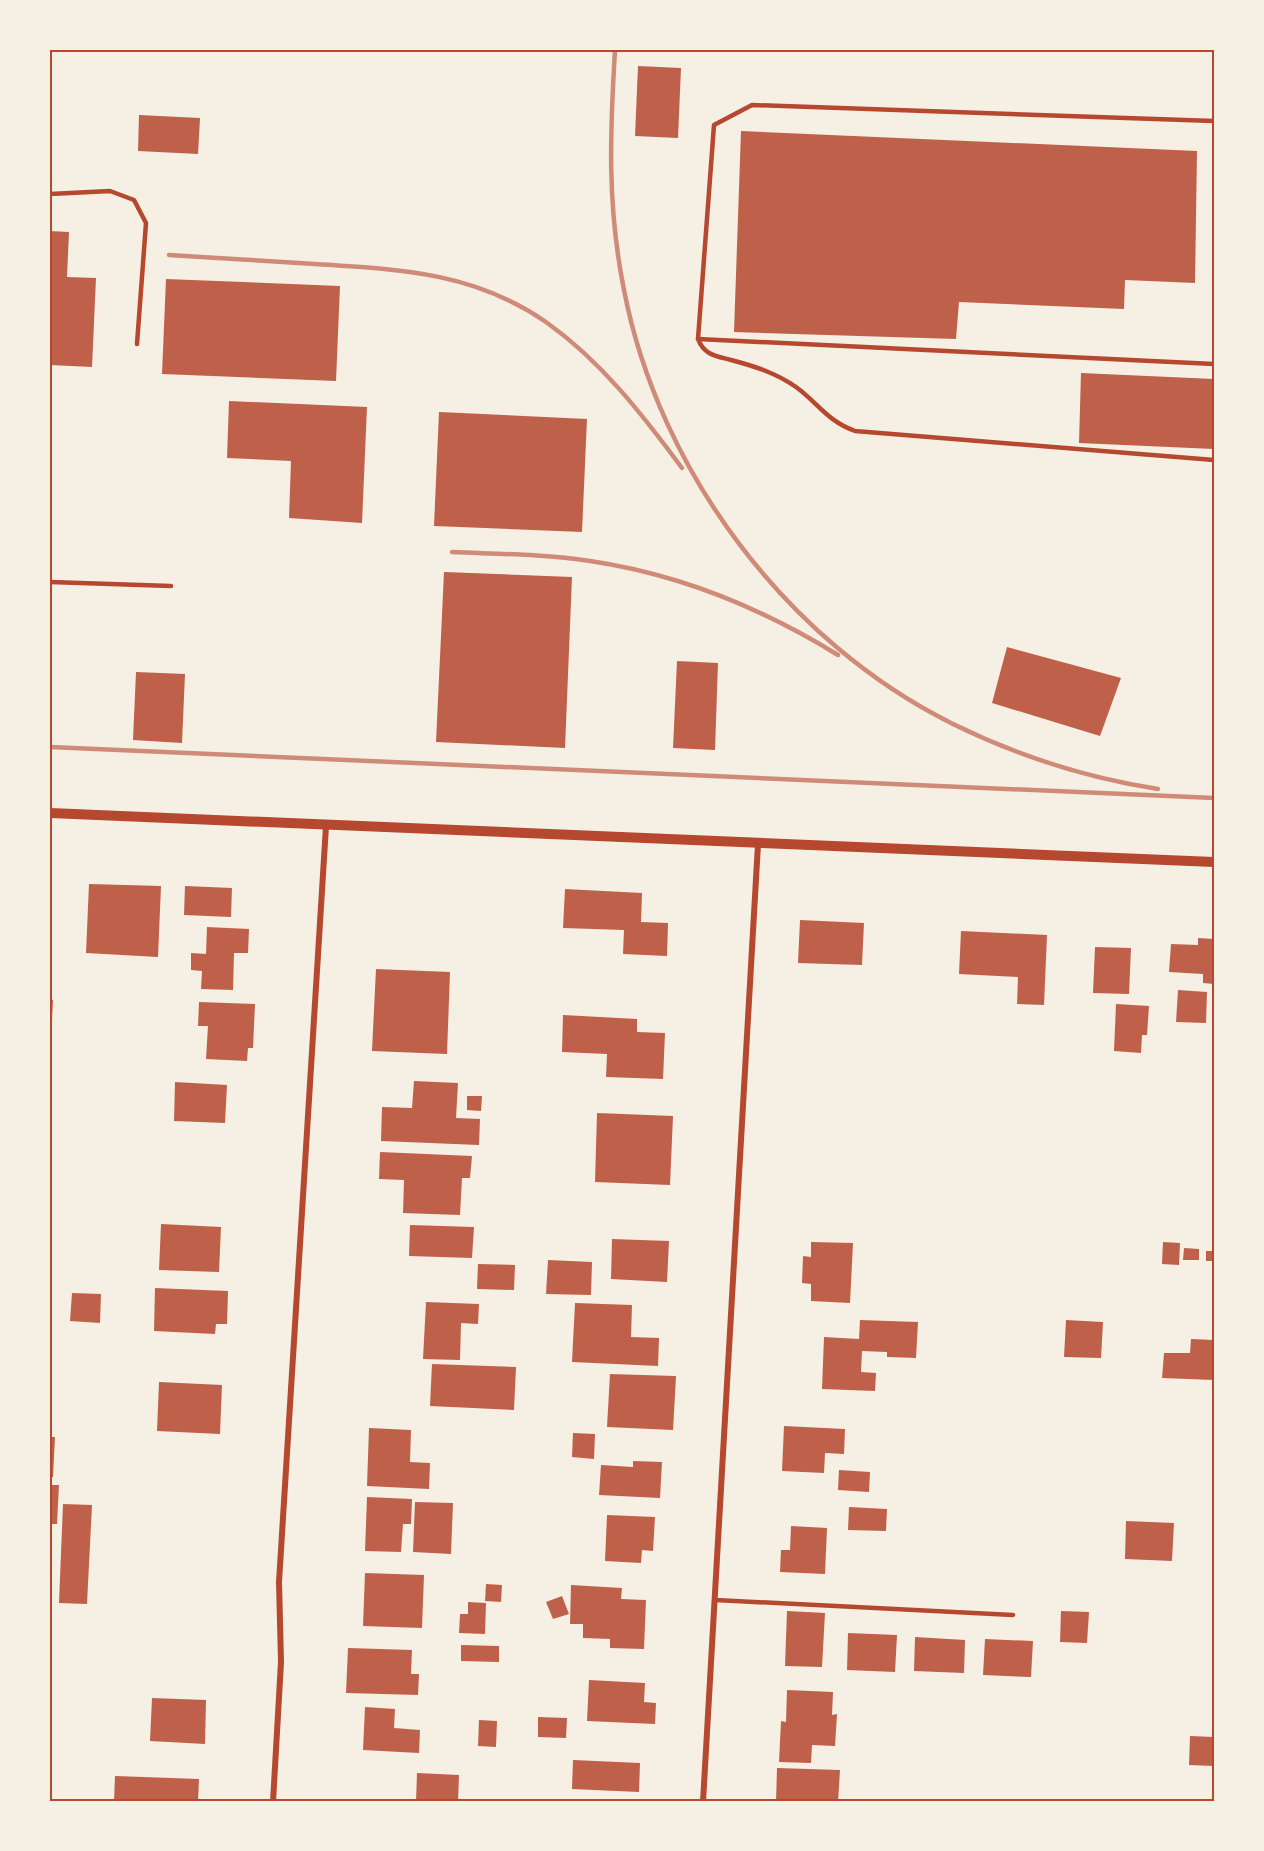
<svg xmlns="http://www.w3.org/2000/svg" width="1264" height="1851" font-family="Karla,sans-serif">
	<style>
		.building { fill: #bf614a }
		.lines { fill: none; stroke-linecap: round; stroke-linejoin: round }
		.service { stroke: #b5482f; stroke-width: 4.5 }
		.minor { stroke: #b5482f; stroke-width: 6 }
		.tertiary { stroke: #b5482f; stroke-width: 10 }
		.rail { stroke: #cf8b77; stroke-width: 4.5 }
		.neatline { fill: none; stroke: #b5482f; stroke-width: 2 }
	</style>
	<rect width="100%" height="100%" fill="#f6efe4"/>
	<g class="building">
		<polygon points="638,66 681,68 678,138 635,136"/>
		<polygon points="139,115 200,118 198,154 138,151"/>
		<polygon points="741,131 1197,151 1195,283 1125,280 1124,309 959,302 956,339 734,332"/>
		<polygon points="50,231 69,232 67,277 96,278 92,367 50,365"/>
		<polygon points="166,279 340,286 336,381 162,374"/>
		<polygon points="1081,373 1214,379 1214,449 1079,443"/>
		<polygon points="229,401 367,407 362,523 289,518 291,461 227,458"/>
		<polygon points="439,412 587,419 582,532 434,526"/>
		<polygon points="444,572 572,577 565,748 436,742"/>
		<polygon points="1007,647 1121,678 1100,736 992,703"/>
		<polygon points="677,661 718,663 715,750 673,748"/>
		<polygon points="136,672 185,674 182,743 133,740"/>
		<polygon points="89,884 161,886 158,957 86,953"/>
		<polygon points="185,886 232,888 231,917 184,915"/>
		<polygon points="565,889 642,893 641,922 668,923 667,956 623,954 624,930 563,928"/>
		<polygon points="800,920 864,923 862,965 798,963"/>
		<polygon points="207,927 249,929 248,953 234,953 233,990 201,989 202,971 191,970 191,953 206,954"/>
		<polygon points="961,931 1047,935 1044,1005 1017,1004 1018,977 959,974"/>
		<polygon points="1198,938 1214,939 1214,984 1203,983 1203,974 1169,972 1171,944 1198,945"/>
		<polygon points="1095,947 1131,948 1129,994 1093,993"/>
		<polygon points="376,969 450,972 447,1054 372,1051"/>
		<polygon points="1178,990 1207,992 1206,1023 1176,1022"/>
		<polygon points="50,1000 53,1000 52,1019 50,1018"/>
		<polygon points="199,1002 255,1004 253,1048 248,1048 247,1061 206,1059 208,1026 198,1026"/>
		<polygon points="1116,1004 1149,1006 1147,1035 1142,1035 1141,1053 1114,1051"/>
		<polygon points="563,1015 637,1019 637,1032 665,1033 663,1079 606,1077 607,1054 562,1052"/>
		<polygon points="414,1081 458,1083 456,1118 480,1119 479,1145 381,1141 382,1107 412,1108"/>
		<polygon points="175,1082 227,1085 225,1123 174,1121"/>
		<polygon points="467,1096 482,1096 481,1111 467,1110"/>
		<polygon points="597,1113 673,1116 670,1185 595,1182"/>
		<polygon points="380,1152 472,1156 470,1178 462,1178 460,1215 403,1213 404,1180 379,1179"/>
		<polygon points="161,1224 221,1227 219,1272 159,1270"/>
		<polygon points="410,1225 474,1227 472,1258 409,1256"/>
		<polygon points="612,1239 669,1241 667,1282 611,1279"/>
		<polygon points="811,1242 853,1243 850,1303 811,1301 811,1284 802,1283 803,1256 811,1257"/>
		<polygon points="1163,1242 1180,1243 1179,1265 1162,1264"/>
		<polygon points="1184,1248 1199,1249 1199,1260 1183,1260"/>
		<rect x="1206" y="1251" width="8" height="10"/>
		<polygon points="548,1260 592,1262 591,1295 546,1294"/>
		<polygon points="478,1264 515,1265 514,1290 477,1289"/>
		<polygon points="155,1288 228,1291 227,1324 216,1324 215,1334 154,1331"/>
		<polygon points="72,1293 101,1294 100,1323 70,1321"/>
		<polygon points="426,1302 479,1304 478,1324 461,1323 460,1360 423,1359"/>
		<polygon points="575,1303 632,1305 631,1337 659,1338 658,1366 572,1362"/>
		<polygon points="860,1320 918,1322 916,1358 887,1357 887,1352 862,1351 861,1372 876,1373 875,1391 822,1389 824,1337 859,1339"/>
		<polygon points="1066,1320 1103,1322 1101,1358 1064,1357"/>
		<polygon points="1191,1339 1214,1340 1214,1380 1162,1378 1164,1353 1190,1353"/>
		<polygon points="432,1364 516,1367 514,1410 430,1406"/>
		<polygon points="610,1374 676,1376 673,1430 607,1427"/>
		<polygon points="159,1382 222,1385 220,1434 157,1431"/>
		<polygon points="784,1426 845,1429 844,1454 825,1453 824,1473 782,1471"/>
		<polygon points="369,1428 411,1430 410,1462 430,1463 429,1489 367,1486"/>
		<polygon points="573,1433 595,1434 594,1459 572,1457"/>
		<polygon points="50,1437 55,1437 53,1477 50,1477"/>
		<polygon points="633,1461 662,1462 660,1498 599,1495 601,1465 633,1467"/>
		<polygon points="839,1470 870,1472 869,1492 838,1490"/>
		<polygon points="50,1485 59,1485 57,1524 50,1524"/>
		<polygon points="367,1497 412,1499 411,1524 403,1524 401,1552 365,1551"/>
		<polygon points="415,1502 453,1503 451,1554 413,1552"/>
		<polygon points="63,1504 92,1505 87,1604 59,1603"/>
		<polygon points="849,1507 887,1509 886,1531 848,1530"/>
		<polygon points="607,1515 655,1517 653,1551 642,1550 641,1563 605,1561"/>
		<polygon points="1126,1521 1174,1523 1172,1561 1125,1559"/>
		<polygon points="791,1526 827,1528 825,1574 780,1572 781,1550 790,1550"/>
		<polygon points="365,1573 424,1575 422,1628 363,1626"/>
		<polygon points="486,1584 502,1585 501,1602 485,1601"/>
		<polygon points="571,1585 622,1588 621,1599 646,1600 644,1649 610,1648 610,1639 583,1638 583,1624 570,1624"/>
		<polygon points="562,1596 569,1614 553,1619 546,1602"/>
		<polygon points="468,1602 486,1603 485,1634 459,1633 460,1614 468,1614"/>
		<polygon points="787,1611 825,1613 822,1667 785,1666"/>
		<polygon points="1061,1611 1089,1612 1087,1643 1060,1642"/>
		<polygon points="848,1633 897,1635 895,1672 847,1670"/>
		<polygon points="915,1637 965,1640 964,1673 914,1671"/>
		<polygon points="985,1639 1033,1641 1031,1677 983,1675"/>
		<polygon points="461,1645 499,1646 499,1662 461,1661"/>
		<polygon points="348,1648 412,1650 411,1674 419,1674 418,1695 346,1693"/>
		<polygon points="589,1680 645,1683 644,1702 656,1703 655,1724 587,1721"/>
		<polygon points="787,1690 833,1692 832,1715 837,1714 835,1746 812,1745 811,1763 779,1762 781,1721 786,1722"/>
		<polygon points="152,1698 206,1700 205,1744 150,1741"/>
		<polygon points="365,1707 395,1709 394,1728 420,1730 419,1753 363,1750"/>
		<polygon points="538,1717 567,1718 566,1738 538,1737"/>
		<polygon points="479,1720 497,1721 496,1747 478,1746"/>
		<polygon points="1190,1736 1214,1737 1214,1766 1189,1765"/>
		<polygon points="573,1760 640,1763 639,1792 572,1789"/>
		<polygon points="777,1768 840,1770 838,1802 776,1802"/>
		<polygon points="417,1773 459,1775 458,1802 416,1802"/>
		<polygon points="115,1776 199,1779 198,1802 114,1802"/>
	</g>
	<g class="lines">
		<g class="service">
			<path d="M1214 121 752 105 714 125 698 339C704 355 716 356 731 360 754 366 776 373 796 387 818 403 827 421 855 431L1214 460"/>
			<polyline points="50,194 110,191 134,200 146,223 137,344"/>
			<polyline points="698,339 1214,364"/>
			<polyline points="50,582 171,586"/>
			<polyline points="715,1600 1013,1615"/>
		</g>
		<g class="minor">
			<polyline points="273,1802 281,1662 279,1582 326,826"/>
			<polyline points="703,1802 758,844"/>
		</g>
		<polyline class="tertiary" points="50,813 1214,862"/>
		<g class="rail">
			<path d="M615 50C610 133 607 206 624 290 659 471 787 642 953 724 1018 756 1087 778 1158 789"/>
			<path d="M169 255C218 258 266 261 315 264 399 269 474 272 546 322 601 361 642 414 682 468"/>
			<path d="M452 552C498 554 544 554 590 561 678 574 762 608 838 655"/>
			<polyline points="50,747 1214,798"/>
		</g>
	</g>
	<rect width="1264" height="1851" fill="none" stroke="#f6efe4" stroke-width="102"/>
	<rect x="51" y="51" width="1162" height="1749" class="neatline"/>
</svg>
